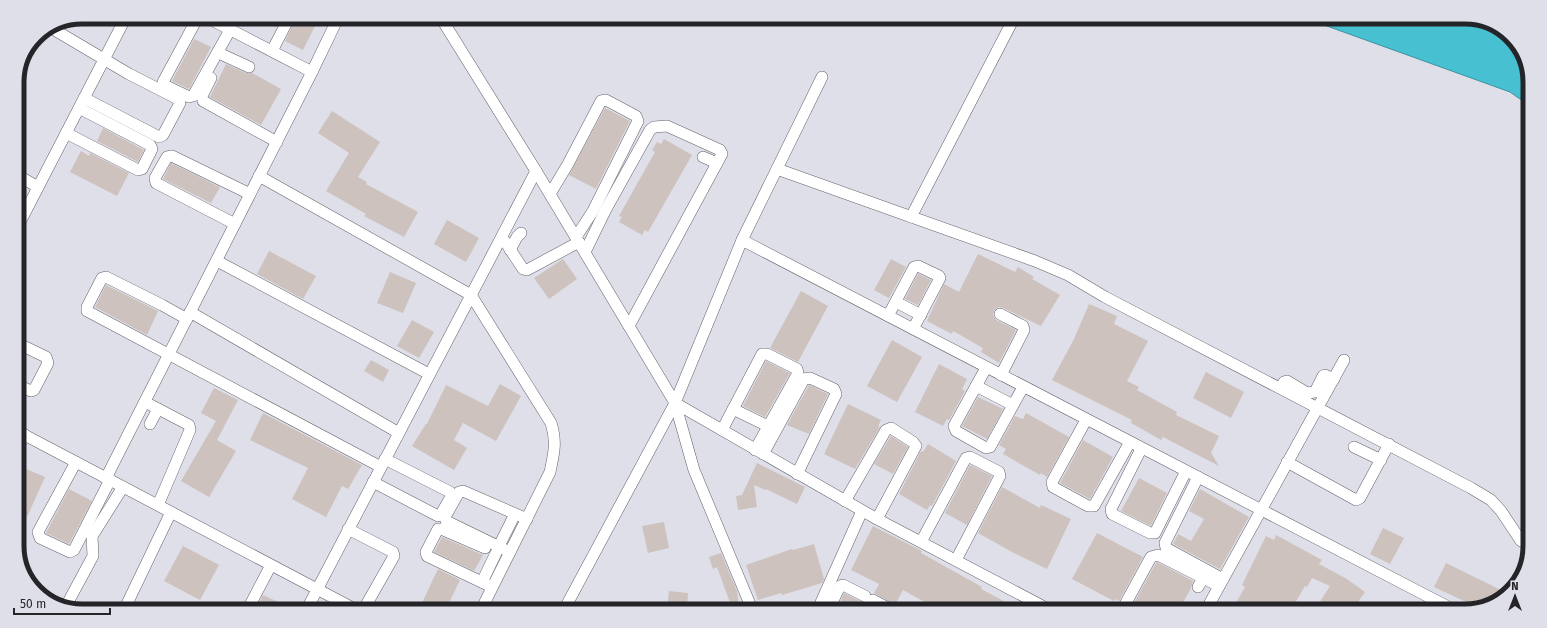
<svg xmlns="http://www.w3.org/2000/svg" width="1547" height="628" font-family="'Fira Sans',sans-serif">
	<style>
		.water { fill: #47c1d1; stroke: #3d929f }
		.building { fill: #cdc2be }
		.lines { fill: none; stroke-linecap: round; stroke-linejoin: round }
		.street-casing { stroke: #62626b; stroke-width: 12 }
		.street { stroke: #fff; stroke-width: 11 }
		.rim { fill: none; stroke: #252529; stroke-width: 5 }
	</style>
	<rect width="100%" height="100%" fill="#dfdfe9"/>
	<polygon class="water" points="1313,21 1490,22 1519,46 1530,78 1530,106 1510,92"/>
	<g class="building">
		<polygon points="256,18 281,18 276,27"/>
		<polygon points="296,18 319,18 303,50 285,41"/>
		<polygon points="194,39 211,47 189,89 172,81"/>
		<polygon points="226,64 246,73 252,73 281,89 261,125 210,97"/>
		<polygon points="605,108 630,121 596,189 569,175"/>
		<polygon points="332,111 380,142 358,177 367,182 366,184 418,212 404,237 364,216 366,214 326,191 349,153 318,133"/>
		<polygon points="103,128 144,150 138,162 97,141"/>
		<polygon points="664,139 692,155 648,232 645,230 642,235 619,222 622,217 619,216 655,152 652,150 657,142 661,144"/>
		<polygon points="81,151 89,156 90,153 129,173 117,196 70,172"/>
		<polygon points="171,163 220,187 211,203 163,179"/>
		<polygon points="447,220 479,238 466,262 434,244"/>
		<polygon points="269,251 316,276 303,299 257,274"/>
		<polygon points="978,254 1015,272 1018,267 1034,277 1032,279 1060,295 1041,326 1003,308 999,307 994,310 993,315 996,320 1016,330 999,363 981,352 983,348 953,331 952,334 927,321 944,284 959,292"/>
		<polygon points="563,259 577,279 549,299 534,278"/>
		<polygon points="891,259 906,267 889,298 874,290"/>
		<polygon points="390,272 416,283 403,313 377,303"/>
		<polygon points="918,274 931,280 918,305 905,299"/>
		<polygon points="106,285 158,311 147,335 95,307"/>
		<polygon points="801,291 828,306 798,362 770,348"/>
		<polygon points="1089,304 1117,316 1114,324 1148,341 1127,381 1139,387 1137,390 1177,412 1176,415 1219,436 1211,453 1219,466 1163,437 1161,440 1131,423 1132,420 1052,380 1074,339"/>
		<polygon points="412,320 434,332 419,358 397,346"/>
		<polygon points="892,340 922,357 897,402 867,386"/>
		<polygon points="371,360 389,370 383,382 364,371"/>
		<polygon points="766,361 790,373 765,417 743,406"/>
		<polygon points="939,364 967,379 962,389 965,391 949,420 947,419 943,426 915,412"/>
		<polygon points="1206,372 1244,392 1231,418 1193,398"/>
		<polygon points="500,384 521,396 496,441 463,423 454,440 467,448 454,470 412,446 426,424 427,424 446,385 488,406"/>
		<polygon points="809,385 828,394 809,434 787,425"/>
		<polygon points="214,388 238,400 217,440 236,451 209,497 181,481 216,421 201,413"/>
		<polygon points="978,397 1003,409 987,439 962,426"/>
		<polygon points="848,404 881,420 878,426 880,427 855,469 824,454"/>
		<polygon points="263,413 362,465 348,489 342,486 326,517 292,499 308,468 250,440"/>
		<polygon points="1026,413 1069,437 1047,477 1041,473 1040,475 1003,454 1006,449 999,445 1015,416 1023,419"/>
		<polygon points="891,436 908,447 893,474 874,464"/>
		<polygon points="1083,440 1113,457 1090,499 1060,483"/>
		<polygon points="928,444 956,461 932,506 930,505 927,510 899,494 921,451 923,452"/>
		<polygon points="757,463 805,487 797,504 766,489 765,490 754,485 757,507 738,510 736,496 742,495"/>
		<polygon points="17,465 45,477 27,517 17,512"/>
		<polygon points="970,465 992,476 967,525 945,513"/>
		<polygon points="1139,478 1167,493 1151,526 1121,511"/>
		<polygon points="1002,487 1040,508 1041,505 1071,519 1047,569 1012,552 978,533"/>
		<polygon points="69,489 92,501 69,544 46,533"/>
		<polygon points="1200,489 1249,517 1220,569 1173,544 1178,534 1191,541 1204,519 1189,511"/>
		<polygon points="664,522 669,548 648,553 642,526"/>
		<polygon points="873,526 922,551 921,553 982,587 981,589 1019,609 937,609 903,590 895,605 874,593 879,584 851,570"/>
		<polygon points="1383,528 1404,538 1390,564 1370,554"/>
		<polygon points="1097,533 1143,557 1119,601 1115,599 1114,601 1072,579"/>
		<polygon points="1276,535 1322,560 1319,564 1347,579 1365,592 1352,611 1325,611 1318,605 1330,586 1312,578 1307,587 1305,586 1291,610 1232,610 1245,587 1242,585 1266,536 1274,540"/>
		<polygon points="442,537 483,555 474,571 434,552"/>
		<polygon points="814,544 824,579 822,583 782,595 781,593 758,600 746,565 792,549 793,550"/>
		<polygon points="183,546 219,565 200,600 164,581"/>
		<polygon points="721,553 737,591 739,608 732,608 717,567 713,569 709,557"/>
		<polygon points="1157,562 1193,581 1191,588 1179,610 1134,610 1131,608 1156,563"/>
		<polygon points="1446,563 1507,593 1501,600 1477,607 1434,587"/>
		<polygon points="438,569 460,580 447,607 420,607"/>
		<polygon points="669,591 688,593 687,608 667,608"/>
		<polygon points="844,593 862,602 859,609 837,609"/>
		<polygon points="263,595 289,607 257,607"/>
	</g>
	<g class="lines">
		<defs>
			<g id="street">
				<polyline points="198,17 163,82 164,85 189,97 193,96 230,30"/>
				<polyline points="206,17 312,72"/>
				<polyline points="441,18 536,171 675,403 694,470 752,609"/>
				<polyline points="53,29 129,74 178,99 180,103 163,135 159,137 84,98"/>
				<polyline points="272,51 289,18"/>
				<polyline points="223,55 249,67"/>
				<polyline points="211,78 202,96 203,101 277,142"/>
				<polyline points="66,133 138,170 142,169 152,149 150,145 79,108"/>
				<polyline points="703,157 717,163"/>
				<polyline points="777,169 1035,261 1068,275 1105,297 1471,488 1491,500 1501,511 1521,541"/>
				<polyline points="17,175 38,187"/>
				<path d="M259 176 471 295 551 423C557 442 554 453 550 472L482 608"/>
				<polyline points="550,194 568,164 601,101 606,100 636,116 638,121 593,211 576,237"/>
				<polyline points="911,217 1013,20"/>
				<polyline points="235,224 156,183 155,178 167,157 172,156 250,194"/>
				<polyline points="17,228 126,17"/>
				<polyline points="502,237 523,269 527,270 579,242"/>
				<polyline points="742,240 1456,611"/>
				<polyline points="510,250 517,237 521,233"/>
				<polyline points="585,252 606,209 650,130 654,127 667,126 720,150 722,154 629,326"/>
				<polyline points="217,261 429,374"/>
				<polyline points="896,302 921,315"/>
				<polyline points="190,312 399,433"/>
				<polyline points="1000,314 1023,326 1024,330 1001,375"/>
				<polyline points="888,316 914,267 918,266 939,276 940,278 913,329"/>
				<polyline points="187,319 162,305 106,277 102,278 87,307 87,311 381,467"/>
				<polyline points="17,343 46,357 48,363 34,390 31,391 22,387"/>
				<polyline points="986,368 954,426 956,431 986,448 990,447 1023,387"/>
				<polyline points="976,386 1013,405"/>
				<polyline points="1280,388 1284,382 1287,381 1307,393 1315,392 1323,376 1325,375 1334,379"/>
				<polyline points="17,395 18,394"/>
				<polyline points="145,402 189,425 190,430 158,505"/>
				<polyline points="675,403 877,519 1050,610"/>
				<polyline points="733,409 768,426"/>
				<polyline points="1086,420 1052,482 1053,487 1088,506 1094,506 1130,442"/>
				<polyline points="150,424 158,409"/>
				<polyline points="722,430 762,354 767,354 797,369 798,373 755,450"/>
				<polyline points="17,431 351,607"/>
				<polyline points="1354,447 1381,460"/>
				<polyline points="17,448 25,435"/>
				<polyline points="1141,449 1111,509 1112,514 1150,533 1155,533 1186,471"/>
				<polyline points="763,454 804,379 810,378 834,389 836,394 797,474"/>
				<polyline points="76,462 38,532 40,538 70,552 74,550 110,480"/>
				<polyline points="1287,462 1356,500 1360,498 1389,444"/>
				<polyline points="1198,477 1165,543 1166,548 1223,579"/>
				<polyline points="106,478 312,72 338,18"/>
				<polyline points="373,482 438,516 441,514 452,495 450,492 385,459"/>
				<polyline points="845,501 886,430 891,428 913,442 916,446 877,519"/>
				<polyline points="348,529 393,552 394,556 365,607"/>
				<polyline points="921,542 966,458 970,457 999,472 1000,476 956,560"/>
				<polyline points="499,546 515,514"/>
				<polyline points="485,548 441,529 438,529 426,552 427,556 492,587"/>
				<polyline points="510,552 446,521 445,517 459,492 463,491 527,519"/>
				<polyline points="482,582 496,553"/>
				<polyline points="1198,587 1203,578"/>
				<polyline points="66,606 93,556 92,536 94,533 123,487"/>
				<polyline points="126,606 171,512"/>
				<polyline points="249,607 271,565"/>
				<polyline points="308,607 536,171"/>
				<polyline points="565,608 675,403 742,240 822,77"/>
				<polyline points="818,609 862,511"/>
				<polyline points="829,609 840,586 843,585 865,596"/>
				<polyline points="866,609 870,601 873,600 890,609"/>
				<polyline points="1122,610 1151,557 1158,555 1219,586"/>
				<polyline points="1206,610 1344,360"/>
			</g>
		</defs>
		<use href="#street" class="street-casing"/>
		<use href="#street" class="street"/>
	</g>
	<path d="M0 0H1547V628H0ZM82 24H1465A58 58 0 0 1 1523 82V546A58 58 0 0 1 1465 604H82A58 58 0 0 1 24 546V82A58 58 0 0 1 82 24Z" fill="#dfdfe9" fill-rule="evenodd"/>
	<path class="rim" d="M82 24H1465A58 58 0 0 1 1523 82V546A58 58 0 0 1 1465 604H82A58 58 0 0 1 24 546V82A58 58 0 0 1 82 24Z"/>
	<g transform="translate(1515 596)" stroke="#dfdfe9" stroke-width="3" paint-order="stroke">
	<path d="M0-3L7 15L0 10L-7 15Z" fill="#252529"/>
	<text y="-6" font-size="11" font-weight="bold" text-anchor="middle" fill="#252529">N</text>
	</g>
	<path d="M14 608v6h96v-6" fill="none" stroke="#252529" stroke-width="2"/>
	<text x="20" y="608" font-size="12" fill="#252529" stroke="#dfdfe9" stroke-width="3" paint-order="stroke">50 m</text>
</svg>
